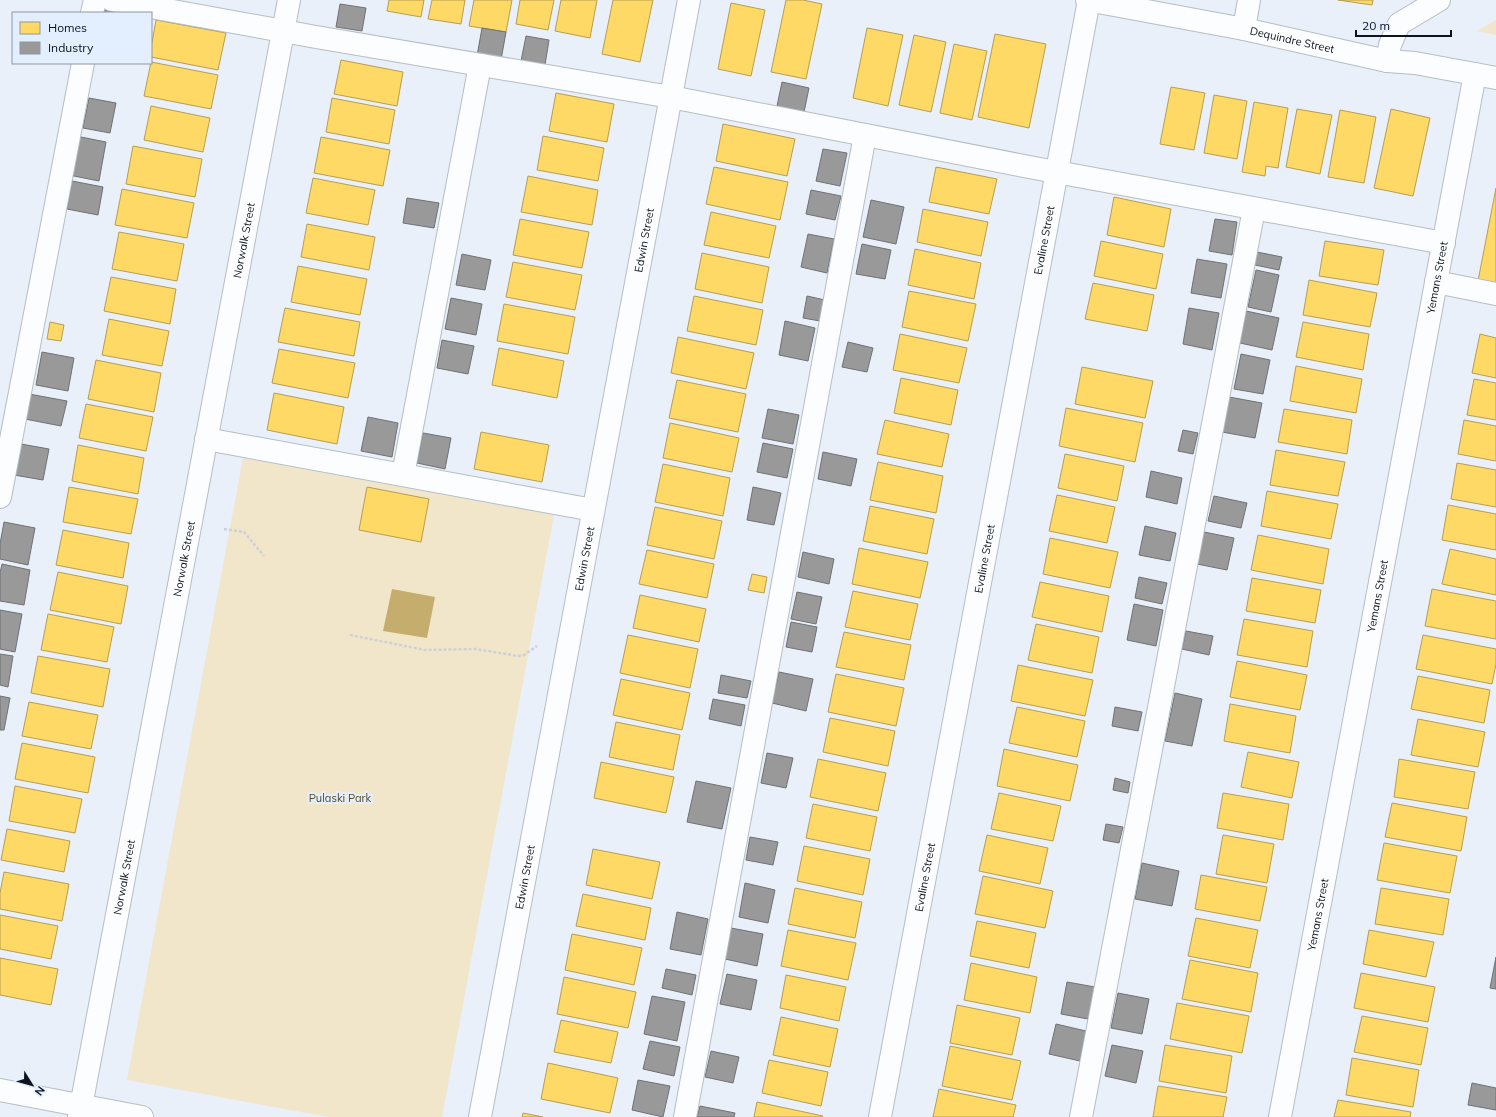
<svg xmlns="http://www.w3.org/2000/svg" width="1496" height="1117" font-family="Mulish,sans-serif">
	<style>
		.green { fill: #f1e6ca }
		.water { fill: #c5ad6d }
		.homes { fill: #ffd966; stroke: #b69e50 }
		.industry { fill: #999; stroke: #6f7174 }
		.lines { fill: none; stroke-linecap: round; stroke-linejoin: round }
		.minor-casing { stroke: #b6bdc5; stroke-width: 24 }
		.path { stroke: #ced1d4; stroke-width: 2.5; stroke-dasharray: 3 2; stroke-linecap: butt }
		.minor { stroke: #fcfdfe; stroke-width: 22 }
		.labels { text-anchor: middle; stroke-width: 4; stroke-linejoin: round; paint-order: stroke }
		.street-label { font-size: 11px; fill: #0d141d; stroke: #e3efff }
		.park-label { font-size: 11px; fill: #574721; stroke: #e3efff }
	</style>
	<rect width="100%" height="100%" fill="#e9f0f9"/>
	<g class="green">
		<polygon points="1496,20 1496,35 1477,31"/>
		<polygon points="243,458 554,515 442,1117 328,1117 127,1080"/>
	</g>
	<polygon class="water" points="392,589 435,597 427,638 383,631"/>
	<g class="homes">
		<polygon points="389,0 424,0 421,17 387,11"/>
		<polygon points="432,0 465,0 461,24 428,19"/>
		<polygon points="474,0 512,0 506,32 469,26"/>
		<polygon points="520,0 554,0 548,30 516,24"/>
		<polygon points="561,0 597,0 590,38 555,31"/>
		<polygon points="613,0 653,0 640,62 602,54"/>
		<polygon points="786,0 803,0 822,4 806,79 771,72"/>
		<polygon points="1338,0 1373,0 1372,5"/>
		<polygon points="731,3 765,10 751,76 718,69"/>
		<polygon points="156,20 226,33 218,70 151,57 151,48"/>
		<polygon points="867,28 903,35 888,106 853,98"/>
		<polygon points="995,34 1046,44 1029,128 978,117"/>
		<polygon points="914,35 946,42 931,112 899,105"/>
		<polygon points="954,44 987,51 972,120 940,113"/>
		<polygon points="341,60 403,72 397,106 334,94"/>
		<polygon points="151,62 218,75 211,109 144,96"/>
		<polygon points="1171,87 1205,93 1194,150 1160,144"/>
		<polygon points="556,93 614,104 607,142 549,131"/>
		<polygon points="1214,95 1247,101 1237,159 1204,153"/>
		<polygon points="332,98 395,110 389,144 326,132"/>
		<polygon points="1254,102 1288,108 1278,168 1266,166 1265,176 1242,172"/>
		<polygon points="151,106 210,118 203,152 144,140"/>
		<polygon points="1297,109 1332,115 1320,174 1286,167"/>
		<polygon points="1391,109 1430,118 1413,196 1374,188"/>
		<polygon points="1340,110 1376,117 1364,183 1328,177"/>
		<polygon points="723,124 795,139 787,176 716,161"/>
		<polygon points="543,136 604,148 598,181 537,170"/>
		<polygon points="321,137 390,150 383,186 314,173"/>
		<polygon points="133,146 202,159 195,197 126,184"/>
		<polygon points="714,167 788,182 780,220 706,204"/>
		<polygon points="936,167 997,179 989,214 929,202"/>
		<polygon points="528,176 598,190 592,225 521,212"/>
		<polygon points="313,178 375,190 368,225 306,213"/>
		<polygon points="1496,188 1496,285 1478,281"/>
		<polygon points="122,189 194,203 187,238 115,225"/>
		<polygon points="1114,197 1171,209 1164,247 1107,235"/>
		<polygon points="923,209 988,222 981,256 917,242"/>
		<polygon points="711,212 776,226 769,258 704,245"/>
		<polygon points="520,219 589,232 582,268 513,255"/>
		<polygon points="307,224 375,237 369,270 301,257"/>
		<polygon points="119,232 184,244 177,281 112,269"/>
		<polygon points="1101,241 1163,254 1156,289 1094,276"/>
		<polygon points="1325,241 1384,250 1378,285 1319,276"/>
		<polygon points="915,249 981,263 974,299 908,285"/>
		<polygon points="702,253 769,267 762,303 695,289"/>
		<polygon points="513,262 582,275 575,310 506,297"/>
		<polygon points="298,266 367,279 360,315 291,302"/>
		<polygon points="111,277 176,289 170,324 104,311"/>
		<polygon points="1309,280 1377,293 1370,327 1303,315"/>
		<polygon points="1093,283 1154,295 1147,331 1085,319"/>
		<polygon points="909,291 976,304 968,341 902,327"/>
		<polygon points="694,296 763,310 756,345 687,331"/>
		<polygon points="504,304 575,317 568,354 497,341"/>
		<polygon points="285,308 360,322 354,356 278,342"/>
		<polygon points="109,319 169,331 162,366 102,355"/>
		<polygon points="50,322 64,325 61,341 47,339"/>
		<polygon points="1303,322 1369,334 1363,370 1296,357"/>
		<polygon points="900,334 967,348 959,383 893,370"/>
		<polygon points="1480,334 1496,338 1496,378 1472,373"/>
		<polygon points="678,337 754,353 746,389 671,373"/>
		<polygon points="499,348 564,361 557,398 492,385"/>
		<polygon points="279,349 355,363 348,398 272,383"/>
		<polygon points="96,360 161,373 154,412 88,399"/>
		<polygon points="1296,366 1362,379 1356,413 1290,401"/>
		<polygon points="1082,367 1153,381 1145,418 1075,404"/>
		<polygon points="901,378 958,390 951,425 894,413"/>
		<polygon points="1474,379 1496,383 1496,420 1467,415"/>
		<polygon points="677,380 746,394 738,432 669,418"/>
		<polygon points="274,393 344,407 337,444 267,430"/>
		<polygon points="86,404 153,417 146,451 79,438"/>
		<polygon points="1066,408 1143,423 1135,462 1059,446"/>
		<polygon points="1284,409 1352,420 1347,454 1278,442"/>
		<polygon points="885,420 949,434 942,467 877,454"/>
		<polygon points="1464,420 1496,426 1496,461 1458,454"/>
		<polygon points="670,423 739,438 732,472 663,458"/>
		<polygon points="481,432 549,445 542,482 474,469"/>
		<polygon points="78,445 144,458 138,494 72,481"/>
		<polygon points="1276,450 1345,462 1338,496 1270,485"/>
		<polygon points="1065,454 1124,466 1117,501 1058,488"/>
		<polygon points="878,462 943,476 936,513 870,500"/>
		<polygon points="1457,463 1496,470 1496,507 1451,499"/>
		<polygon points="663,464 730,478 723,516 655,502"/>
		<polygon points="69,487 138,499 131,534 63,522"/>
		<polygon points="367,487 429,499 421,542 359,530"/>
		<polygon points="1267,491 1338,504 1331,539 1261,526"/>
		<polygon points="1057,495 1115,507 1107,543 1049,531"/>
		<polygon points="1448,505 1496,514 1496,550 1442,540"/>
		<polygon points="870,506 934,519 927,554 863,541"/>
		<polygon points="655,507 722,521 714,559 647,545"/>
		<polygon points="63,530 129,543 123,578 56,565"/>
		<polygon points="1258,535 1329,549 1323,584 1251,570"/>
		<polygon points="1050,538 1118,552 1110,588 1043,574"/>
		<polygon points="859,548 928,562 920,598 852,584"/>
		<polygon points="1450,549 1496,559 1496,595 1442,584"/>
		<polygon points="647,550 714,564 707,598 639,584"/>
		<polygon points="58,572 128,586 121,624 50,610"/>
		<polygon points="752,574 767,577 764,593 748,590"/>
		<polygon points="1252,578 1321,590 1315,623 1246,611"/>
		<polygon points="1040,582 1109,596 1102,632 1032,617"/>
		<polygon points="1432,589 1496,601 1496,639 1425,626"/>
		<polygon points="853,591 918,604 910,640 845,627"/>
		<polygon points="640,595 706,609 699,642 633,628"/>
		<polygon points="48,614 114,627 107,662 41,650"/>
		<polygon points="1244,619 1313,631 1307,667 1237,655"/>
		<polygon points="1036,624 1099,637 1092,673 1028,660"/>
		<polygon points="844,632 911,645 904,680 836,667"/>
		<polygon points="628,635 698,649 690,688 620,673"/>
		<polygon points="1423,635 1496,649 1496,664 1492,684 1416,669"/>
		<polygon points="38,656 110,669 103,707 31,693"/>
		<polygon points="1237,661 1307,675 1300,710 1230,697"/>
		<polygon points="1018,665 1093,680 1085,716 1011,701"/>
		<polygon points="836,674 904,688 896,726 828,712"/>
		<polygon points="1418,676 1490,690 1484,723 1411,709"/>
		<polygon points="621,679 690,693 682,730 613,715"/>
		<polygon points="29,702 98,715 91,749 22,736"/>
		<polygon points="1230,704 1296,716 1290,753 1224,741"/>
		<polygon points="1017,707 1085,721 1077,757 1009,743"/>
		<polygon points="830,718 895,731 888,766 823,752"/>
		<polygon points="1418,719 1485,732 1478,767 1411,755"/>
		<polygon points="616,722 680,735 673,770 609,757"/>
		<polygon points="22,743 95,757 88,793 15,779"/>
		<polygon points="1004,749 1078,765 1070,801 997,786"/>
		<polygon points="1248,752 1299,762 1292,798 1241,787"/>
		<polygon points="818,759 886,773 878,811 810,797"/>
		<polygon points="1399,759 1475,772 1468,809 1394,797"/>
		<polygon points="601,762 674,777 666,813 594,798"/>
		<polygon points="15,786 82,799 75,833 9,821"/>
		<polygon points="999,793 1061,806 1053,841 991,829"/>
		<polygon points="1223,793 1289,804 1283,840 1217,828"/>
		<polygon points="1392,803 1467,817 1461,851 1385,837"/>
		<polygon points="813,804 877,817 870,851 806,838"/>
		<polygon points="7,829 70,841 64,872 1,860"/>
		<polygon points="987,835 1048,848 1040,884 979,871"/>
		<polygon points="1223,835 1274,844 1267,883 1216,874"/>
		<polygon points="1384,843 1457,856 1450,893 1377,880"/>
		<polygon points="804,846 870,859 863,895 797,881"/>
		<polygon points="593,849 660,862 652,899 586,885"/>
		<polygon points="4,872 69,884 62,921 0,909 0,893"/>
		<polygon points="1201,875 1267,887 1260,921 1195,909"/>
		<polygon points="983,876 1053,891 1045,928 975,914"/>
		<polygon points="795,888 862,902 855,938 788,924"/>
		<polygon points="1381,888 1449,899 1443,935 1375,924"/>
		<polygon points="583,894 651,908 645,940 576,926"/>
		<polygon points="0,915 58,926 51,959 0,949"/>
		<polygon points="1196,918 1258,930 1250,968 1188,956"/>
		<polygon points="977,921 1036,933 1029,968 970,956"/>
		<polygon points="788,930 856,943 848,980 781,966"/>
		<polygon points="1369,930 1434,942 1426,977 1363,964"/>
		<polygon points="572,934 642,948 634,985 565,970"/>
		<polygon points="0,958 58,969 51,1005 0,995"/>
		<polygon points="1190,960 1258,973 1251,1012 1182,999"/>
		<polygon points="971,963 1037,977 1030,1013 964,1000"/>
		<polygon points="1361,973 1435,987 1428,1022 1354,1008"/>
		<polygon points="786,975 846,987 839,1021 780,1008"/>
		<polygon points="564,977 636,992 628,1028 557,1014"/>
		<polygon points="1177,1003 1249,1016 1242,1053 1170,1039"/>
		<polygon points="957,1005 1020,1018 1012,1055 950,1043"/>
		<polygon points="1362,1016 1428,1028 1421,1065 1354,1052"/>
		<polygon points="781,1017 838,1029 830,1067 773,1055"/>
		<polygon points="561,1020 618,1032 611,1063 554,1052"/>
		<polygon points="1165,1045 1232,1056 1226,1093 1159,1081"/>
		<polygon points="950,1046 1021,1061 1012,1100 942,1086"/>
		<polygon points="1352,1058 1419,1070 1413,1107 1346,1095"/>
		<polygon points="769,1060 828,1072 821,1106 762,1093"/>
		<polygon points="548,1063 618,1078 610,1113 541,1099"/>
		<polygon points="1158,1086 1227,1097 1223,1117 1153,1117"/>
		<polygon points="939,1089 1016,1105 1013,1117 933,1117"/>
		<polygon points="1338,1100 1411,1112 1410,1117 1334,1117"/>
		<polygon points="757,1102 823,1116 822,1117 754,1117"/>
		<polygon points="523,1113 543,1117 522,1117"/>
	</g>
	<g class="industry">
		<polygon points="340,4 366,8 362,31 336,27"/>
		<polygon points="104,10 121,13 104,13"/>
		<polygon points="482,28 506,32 501,60 477,56"/>
		<polygon points="526,36 549,40 545,65 521,61"/>
		<polygon points="782,82 809,88 803,117 776,111"/>
		<polygon points="89,98 116,103 110,133 83,128"/>
		<polygon points="76,136 106,142 99,181 69,175"/>
		<polygon points="823,149 847,153 840,186 816,181"/>
		<polygon points="72,181 103,187 98,215 67,209"/>
		<polygon points="811,190 841,196 835,220 806,214"/>
		<polygon points="407,198 439,203 434,228 403,223"/>
		<polygon points="871,200 904,207 896,244 863,237"/>
		<polygon points="1215,219 1237,222 1232,255 1209,251"/>
		<polygon points="808,234 834,239 827,273 801,267"/>
		<polygon points="862,244 891,250 885,279 856,274"/>
		<polygon points="1257,252 1282,257 1279,270 1255,265"/>
		<polygon points="462,254 491,260 485,290 456,285"/>
		<polygon points="1197,259 1227,264 1221,298 1191,293"/>
		<polygon points="1256,270 1279,275 1271,312 1248,307"/>
		<polygon points="807,296 825,300 820,321 803,318"/>
		<polygon points="451,298 482,304 476,335 445,329"/>
		<polygon points="1189,308 1219,313 1212,350 1183,344"/>
		<polygon points="1246,311 1279,318 1272,350 1240,343"/>
		<polygon points="785,321 815,328 808,361 779,355"/>
		<polygon points="442,340 474,346 468,374 437,368"/>
		<polygon points="848,342 873,348 867,372 842,367"/>
		<polygon points="42,352 74,358 68,391 36,385"/>
		<polygon points="1241,354 1270,360 1263,394 1234,389"/>
		<polygon points="29,394 67,401 61,426 25,419"/>
		<polygon points="1229,397 1262,403 1255,438 1222,432"/>
		<polygon points="768,409 799,415 793,444 762,438"/>
		<polygon points="368,417 398,423 392,457 361,451"/>
		<polygon points="1183,430 1198,433 1193,454 1178,451"/>
		<polygon points="423,433 451,438 445,469 417,463"/>
		<polygon points="763,443 793,449 787,478 757,472"/>
		<polygon points="21,444 49,449 43,480 14,475"/>
		<polygon points="823,452 857,459 851,486 818,479"/>
		<polygon points="1151,471 1182,478 1177,504 1146,497"/>
		<polygon points="753,487 781,493 774,525 747,520"/>
		<polygon points="1214,496 1247,503 1241,528 1208,521"/>
		<polygon points="4,522 35,528 28,565 0,559 0,544"/>
		<polygon points="1145,526 1176,533 1170,561 1139,555"/>
		<polygon points="1204,532 1234,538 1227,570 1197,564"/>
		<polygon points="803,552 834,559 829,584 798,577"/>
		<polygon points="2,564 30,570 24,605 0,601 0,573"/>
		<polygon points="1139,577 1167,583 1162,604 1135,598"/>
		<polygon points="797,592 822,597 816,624 791,619"/>
		<polygon points="1134,604 1163,610 1156,646 1127,640"/>
		<polygon points="0,610 22,614 15,652 0,649"/>
		<polygon points="791,622 817,627 812,652 786,647"/>
		<polygon points="1186,631 1213,636 1209,655 1182,649"/>
		<polygon points="0,654 13,656 8,687 0,685"/>
		<polygon points="779,672 813,679 806,711 772,703"/>
		<polygon points="721,675 751,681 747,698 718,693"/>
		<polygon points="1175,693 1202,699 1192,746 1165,741"/>
		<polygon points="0,696 10,698 4,730 0,730"/>
		<polygon points="713,699 745,705 741,726 709,719"/>
		<polygon points="1115,707 1142,712 1138,731 1112,726"/>
		<polygon points="767,753 793,758 786,788 761,783"/>
		<polygon points="1115,778 1130,782 1128,793 1113,790"/>
		<polygon points="696,781 731,788 722,829 687,822"/>
		<polygon points="1106,824 1123,827 1119,843 1103,840"/>
		<polygon points="750,837 778,842 773,865 746,860"/>
		<polygon points="1142,863 1179,871 1172,906 1135,899"/>
		<polygon points="745,883 775,890 768,923 739,917"/>
		<polygon points="677,912 708,919 701,955 670,949"/>
		<polygon points="731,928 763,934 757,966 725,959"/>
		<polygon points="1496,957 1496,989 1490,988"/>
		<polygon points="666,969 696,975 692,995 662,988"/>
		<polygon points="727,974 757,980 751,1010 720,1004"/>
		<polygon points="1067,982 1095,987 1088,1019 1061,1014"/>
		<polygon points="1118,993 1149,999 1142,1034 1111,1028"/>
		<polygon points="652,996 685,1002 677,1041 644,1034"/>
		<polygon points="1056,1024 1086,1031 1080,1061 1049,1054"/>
		<polygon points="650,1041 680,1047 674,1076 643,1069"/>
		<polygon points="1112,1045 1143,1051 1136,1083 1105,1076"/>
		<polygon points="711,1051 739,1057 733,1083 705,1077"/>
		<polygon points="638,1080 670,1086 663,1117 632,1110"/>
		<polygon points="1472,1083 1496,1088 1496,1110 1468,1105"/>
		<polygon points="700,1106 735,1113 734,1117 697,1117"/>
	</g>
	<g class="lines">
		<defs>
			<g id="minor">
				<polyline points="112,0 316,37 671,97 1029,167 1444,243"/>
				<path id="s1" d="M1087 0 1244 29 1387 61 1415 63 1496 78"/>
				<polyline points="92,13 95,0"/>
				<polyline points="1244,29 1249,0"/>
				<polyline points="1387,61 1390,45 1399,24 1439,0"/>
				<polyline points="1436,282 1496,294"/>
				<polyline points="206,439 593,510"/>
				<polyline points="403,475 480,65"/>
				<polyline points="0,497 83,63"/>
				<polyline points="0,1090 142,1117"/>
				<path id="s2" d="M79 1117 289 0"/>
				<path id="s3" d="M480 1117 689 0"/>
				<polyline points="685,1117 865,135"/>
				<path id="s4" d="M880 1117 1089 0"/>
				<polyline points="1081,1117 1254,209"/>
				<path id="s5" d="M1280 1117 1475 74"/>
			</g>
		</defs>
		<use href="#minor" class="minor-casing"/>
		<g class="path">
			<polyline points="224,529 244,532 264,556"/>
			<polyline points="350,635 425,650 476,649 518,656 524,655 537,646"/>
		</g>
		<use href="#minor" class="minor"/>
	</g>
	<g class="labels">
		<g class="street-label">
			<text dy="4" stroke="none"><textPath href="#s1" startOffset="209">Dequindre Street</textPath></text>
			<text dy="4" stroke="none"><textPath href="#s2" startOffset="892">Norwalk Street</textPath></text>
			<text dy="4" stroke="none"><textPath href="#s3" startOffset="892">Edwin Street</textPath></text>
			<text dy="4" stroke="none"><textPath href="#s4" startOffset="892">Evaline Street</textPath></text>
			<text dy="4" stroke="none"><textPath href="#s5" startOffset="854">Yemans Street</textPath></text>
			<text dy="4" stroke="none"><textPath href="#s3" startOffset="568">Edwin Street</textPath></text>
			<text dy="4" stroke="none"><textPath href="#s2" startOffset="568">Norwalk Street</textPath></text>
			<text dy="4" stroke="none"><textPath href="#s4" startOffset="568">Evaline Street</textPath></text>
			<text dy="4" stroke="none"><textPath href="#s5" startOffset="530">Yemans Street</textPath></text>
			<text dy="4" stroke="none"><textPath href="#s2" startOffset="244">Norwalk Street</textPath></text>
			<text dy="4" stroke="none"><textPath href="#s3" startOffset="244">Edwin Street</textPath></text>
			<text dy="4" stroke="none"><textPath href="#s4" startOffset="244">Evaline Street</textPath></text>
			<text dy="4" stroke="none"><textPath href="#s5" startOffset="206">Yemans Street</textPath></text>
		</g>
		<g class="park-label">
			<text x="340" y="802">Pulaski Park</text>
		</g>
	</g>
	<rect x="12" y="12" width="140" height="52" fill="#e3efff" stroke="#8d97a5"/>
	<rect x="20" y="22" width="20" height="12" fill="#ffd966" stroke="#8d97a5"/>
	<text x="48" y="32" font-size="12" fill="#0d141d">Homes</text>
	<rect x="20" y="42" width="20" height="12" fill="#999999" stroke="#8d97a5"/>
	<text x="48" y="52" font-size="12" fill="#0d141d">Industry</text>
	<g transform="translate(32 1085) rotate(127)" stroke="#e3efff" stroke-width="3" paint-order="stroke">
	<path d="M0-3L7 15L0 10L-7 15Z" fill="#0d141d"/>
	<text y="-6" font-size="11" font-weight="bold" text-anchor="middle" fill="#0d141d">N</text>
	</g>
	<path d="M1356 30v6h95v-6" fill="none" stroke="#0d141d" stroke-width="2"/>
	<text x="1362" y="30" font-size="12" fill="#0d141d" stroke="#e3efff" stroke-width="3" paint-order="stroke">20 m</text>
</svg>
